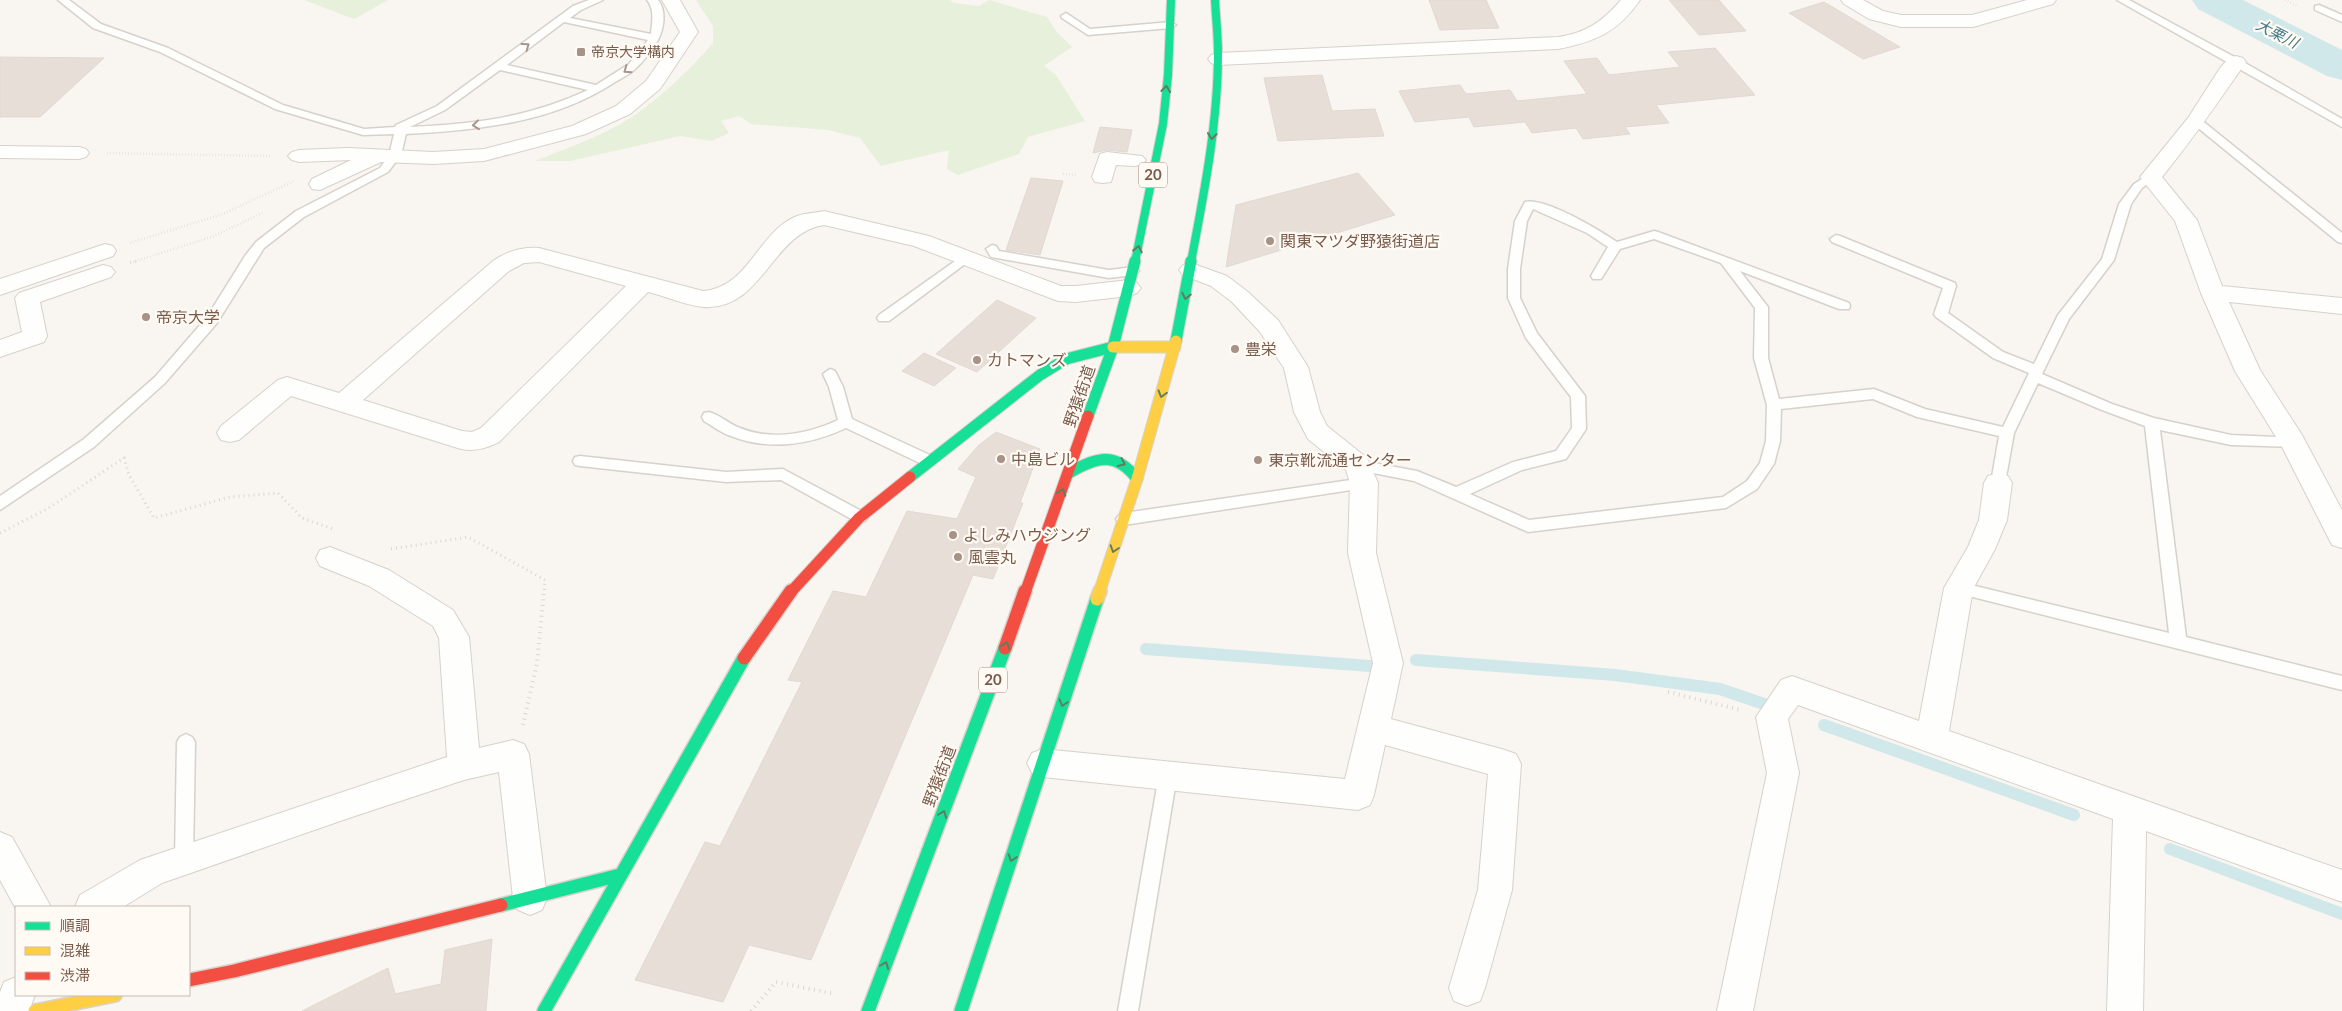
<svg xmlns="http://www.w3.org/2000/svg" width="2342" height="1011" font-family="Lato,'Noto Sans JP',sans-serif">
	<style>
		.green { fill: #e7f0db }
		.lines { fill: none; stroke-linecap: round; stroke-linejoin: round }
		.stream { stroke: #d0e8ea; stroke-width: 12 }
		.river { fill: #d0e8ea; fill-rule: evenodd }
		.building { fill: #e6ded7; stroke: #e2d8d2 }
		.lane-casing { stroke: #d7d1cb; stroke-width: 3 }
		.street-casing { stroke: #d7d1cb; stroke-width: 2 }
		.fast-far2-casing { stroke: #d9d2cb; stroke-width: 10 }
		.fast-far1-casing { stroke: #d9d2cb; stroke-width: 13 }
		.fast-casing { stroke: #d9d2cb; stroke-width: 16 }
		.slow-far1-casing { stroke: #d9d2cb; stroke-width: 13 }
		.slow-casing { stroke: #d9d2cb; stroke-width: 16 }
		.jam-far1-casing { stroke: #d9d2cb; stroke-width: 13 }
		.jam-casing { stroke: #d9d2cb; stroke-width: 16 }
		.path-far2 { stroke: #dcd5d0; stroke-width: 2.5; stroke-dasharray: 0.5 2.5; stroke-linecap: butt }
		.path-far1 { stroke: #dcd5d0; stroke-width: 3; stroke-dasharray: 1 4; stroke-linecap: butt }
		.path { stroke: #dcd5d0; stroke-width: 4; stroke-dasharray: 1 4.5; stroke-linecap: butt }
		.lane { fill: #fefefd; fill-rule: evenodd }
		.street { fill: #fefefd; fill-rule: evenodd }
		.fast-far2 { stroke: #16e098; stroke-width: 8 }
		.fast-far1 { stroke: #16e098; stroke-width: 11 }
		.fast { stroke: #16e098; stroke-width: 13 }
		.slow-far1 { stroke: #ffcf43; stroke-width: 11 }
		.slow { stroke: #ffcf43; stroke-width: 13 }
		.jam-far1 { stroke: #f24e42; stroke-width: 11 }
		.jam { stroke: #f24e42; stroke-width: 13 }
		.oneway { stroke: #a8958b }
		.oneway2 { stroke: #617d60 }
		.poi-dot { fill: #a69286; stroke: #fffaf3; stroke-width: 2 }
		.labels { text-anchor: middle; stroke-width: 4.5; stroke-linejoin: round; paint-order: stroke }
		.far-poi-label { font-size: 14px; fill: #7a5c4d; stroke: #fffaf3; text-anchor: start }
		.far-water-label { font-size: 15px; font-style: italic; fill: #437c86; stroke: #fffaf3 }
		.shield { fill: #fffaf3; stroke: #a28b7f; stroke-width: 1 }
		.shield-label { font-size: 15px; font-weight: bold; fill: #7a5c4d }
		.poi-label { font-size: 16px; fill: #7a5c4d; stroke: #fffaf3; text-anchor: start }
		.street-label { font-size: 16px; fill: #7a5c4d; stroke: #fffaf3 }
	</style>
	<rect width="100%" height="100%" fill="#f9f5f0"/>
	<g class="green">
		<polygon points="304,0 388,0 354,19"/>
		<path d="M696 0H950L954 3 978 6 989 0 1047 17 1056 31 1072 47 1044 66 1056 75 1085 121 1028 137 1019 154 958 175 947 169 949 150 881 166 860 138 828 130 751 124 739 116 721 121 729 133 711 141 680 136 570 161H535C562 150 591 140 617 126 649 109 689 71 713 43V26Z"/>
	</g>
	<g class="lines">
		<g class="stream">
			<polyline points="1146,649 1370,666"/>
			<polyline points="1416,660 1615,675 1720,689 1764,704"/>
			<polyline points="1824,725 2074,815"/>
			<polyline points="2170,849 2342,914"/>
		</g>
		<polygon class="river" points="2192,0 2243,0 2342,50 2342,80 2327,76 2198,9"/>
	</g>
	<g class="building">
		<polygon points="1429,0 1486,0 1499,28 1440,30"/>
		<polygon points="1669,0 1719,0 1746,31 1699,35"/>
		<polygon points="1824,2 1900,47 1863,59 1789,13"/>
		<polygon points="1715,48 1755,95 1656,105 1669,123 1625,127 1630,134 1583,139 1576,128 1532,133 1525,122 1474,127 1469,117 1415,122 1399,91 1460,85 1466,94 1510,90 1517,101 1587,94 1564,61 1597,58 1609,75 1680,67 1668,52"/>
		<polygon points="0,57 104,58 40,117 0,117"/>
		<polygon points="1322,75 1332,111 1375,109 1384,136 1278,141 1264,78"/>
		<polygon points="1100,127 1132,130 1127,152 1107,150 1093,153"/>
		<polygon points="1358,173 1395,215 1226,267 1236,205"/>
		<polygon points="1031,178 1063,181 1040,255 1006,250"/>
		<polygon points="997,300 1036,318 977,372 936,354"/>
		<polygon points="924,353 956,368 934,386 902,371"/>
		<polygon points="996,432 1040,449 1020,503 1023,503 993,579 973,575 811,960 749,945 723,1002 635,980 705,842 720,846 802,682 788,680 833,591 866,597 907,511 957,519 976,477 958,469 979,445"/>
		<polygon points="492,939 486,1011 302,1011 388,968 395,994 441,984 445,950"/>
	</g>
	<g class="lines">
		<defs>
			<g id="lane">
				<path d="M58 0H69L101 24 168 48 283 105 364 129 395 127 396 125 437 106 573 6 589 0H603L581 10 570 18 651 34C652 22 655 10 647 0H658C668 12 663 35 654 46 649 53 644 61 637 67 632 73 622 78 615 82 553 123 478 130 406 134L401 155 388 172 304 217 264 248 217 323 165 383 94 447 0 510V496L84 439 155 377 207 317 245 256 256 242 296 211 380 168 389 155 394 134 363 135 275 109 160 52 93 28ZM564 22 648 40 629 64 596 85 507 65ZM500 70 588 90C527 118 476 124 410 127L445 110Z"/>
				<polygon points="2117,0 2129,0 2240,60 2342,119 2342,127"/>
				<polygon points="2319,5 2342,15 2342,22 2315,10 2315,6"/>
				<polygon points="1066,13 1090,29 1171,22 1176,25 1171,28 1088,35 1062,18 1061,16"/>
				<polygon points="2196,118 2200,119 2342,233 2342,243 2338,242 2192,123 2190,121"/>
				<path d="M2151 173 2157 177 2142 188 2131 204 2114 260 2069 319 2042 374 2112 404 2154 418 2231 435 2298 438 2300 442 2298 446 2293 447 2231 445 2160 430 2186 637 2342 676V690L1953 592 1951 588 1953 584 1959 582 2169 633 2145 426 2102 410 2038 383 2014 433 2005 483 2003 487H1993L1991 483 1999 436 1917 417 1873 399 1781 409 1780 441 1774 464 1757 489 1726 508 1528 532 1414 481 1358 470 1353 469 1351 465 1353 461 1358 460 1417 471 1456 487 1513 462 1556 451 1572 428 1571 397 1526 338 1508 298V269L1515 221 1525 202C1545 197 1599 230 1617 242L1654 231 1658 232 1849 303 1850 306 1849 309H1839L1740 271 1768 307V358L1779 399 1874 389 1925 409 2003 427 2029 373 1993 358 1936 317 1934 314 1943 288 1832 242 1830 239 1836 235 1840 236 1955 283 1956 286 1948 313 2003 352 2034 364 2058 315 2102 259 2119 204 2134 184ZM1533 209 1587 233 1608 247 1591 276 1593 279H1601L1620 249 1654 239 1721 263 1755 308 1754 358 1767 405 1766 441 1760 463 1747 481 1723 497 1529 520 1470 494 1522 470 1566 459 1586 429 1585 396 1537 333 1520 298V269L1527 221Z"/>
				<polygon points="992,245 996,246 999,251 1109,270 1133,267 1139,271 1133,275 1109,278 991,257 986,249"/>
				<polygon points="965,254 969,255 971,258 969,261 889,321 879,321 877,318 879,315"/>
				<path d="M830 369 835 371 843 387 852 419 934 457 936 461 934 465H924L846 428C810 445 769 451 731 436 721 433 713 426 704 421L702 417 704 413 709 412C720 415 729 424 740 428 772 441 808 434 838 420L829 387 823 374Z"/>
				<polygon points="580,456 726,472 783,469 865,513 868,517 865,521 860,523 855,521 781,480 726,482 580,466 575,465 573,461 575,457"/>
				<polygon points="1364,478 1369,479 1371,483 1369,487 1364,488 1124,525 1119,523 1116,519 1119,515 1124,513"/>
				<polygon points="186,734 192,737 195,742 193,860 191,866 184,869 177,866 175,860 177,742 180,737"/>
				<polygon points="1168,767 1174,769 1177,775 1138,1011 1118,1011 1159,775 1162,769"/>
			</g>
			<g id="street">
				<polygon points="662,0 680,0 698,32 660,89 630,114 586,134 484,161 433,164 381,162 320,190 312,189 309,184 312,179 351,160 299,162 292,160 288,156 292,152 299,150 348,148 433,152 484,149 572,126 616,106 646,81 680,32"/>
				<path d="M1621 0H1640C1618 32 1595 42 1558 49L1218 65 1211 63 1208 59 1211 55 1218 53 1558 37C1586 33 1603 21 1621 0Z"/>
				<polygon points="1841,0 1863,0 1883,11 1901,15 1972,15 2027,0 2056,0 2053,4 1973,27 1901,27 1869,19 1844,4"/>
				<path d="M2236 56 2243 58 2246 62C2219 101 2192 140 2162 177L2197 220 2222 286 2342 298V314L2229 302 2260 370 2302 435 2342 510V548L2332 545 2281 445 2235 371 2201 293 2175 221 2140 177 2188 118 2220 68 2229 58Z"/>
				<polygon points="0,146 79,147 86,149 89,153 86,157 79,159 0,158"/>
				<polygon points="1107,152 1142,156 1146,160 1142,164 1135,166 1116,165 1111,182 1103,183 1095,182 1092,177 1100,154"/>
				<path d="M824 211 929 236 1061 286H1076L1129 280 1137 283 1141 288 1137 293 1129 296 1076 302 1058 301 914 246 824 225C771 233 763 311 703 307 685 305 665 296 648 292L499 442C487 448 474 452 461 449L291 396 239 440 230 442 221 440 217 433 221 426 278 380 287 377 339 393 493 261C507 251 522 247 539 248L703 291C750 287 757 232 797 216 805 213 815 213 824 211ZM539 262 626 286 481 428 472 432 462 431 363 400 509 271 524 263Z"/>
				<polygon points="105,244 113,246 116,251 113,256 0,295 0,279"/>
				<polygon points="1191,263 1227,276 1248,292 1278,320 1308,367 1320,412 1327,426 1367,458 1378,483 1376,553 1403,663 1391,719 1505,750 1516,754 1521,764 1512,890 1485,988 1480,1001 1467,1006 1454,1001 1449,988 1478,890 1488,774 1385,745 1374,795 1370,805 1358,810 1043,777 1032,773 1027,763 1032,753 1043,749 1345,779 1373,663 1348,553 1350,483 1346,470 1308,439 1294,412 1284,368 1260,332 1232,302 1211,286 1183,275 1179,270 1183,265"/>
				<polygon points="103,265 111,267 115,272 111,277 40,302 47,336 44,342 0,357 0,340 22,332 15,298 19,293"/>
				<polygon points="1998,473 2008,476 2012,483 2007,520 1995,549 1973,589 1949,731 2342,870 2342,902 2146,831 2143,1011 2107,1011 2113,819 1798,705 1788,719 1799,773 1753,1011 1717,1011 1767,773 1756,717 1781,680 1792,676 1919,721 1944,588 1968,547 1979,520 1984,483 1988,476"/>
				<polygon points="330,547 389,570 453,610 469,637 479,748 513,740 524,744 529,754 547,898 542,910 530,915 518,910 513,898 499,772 464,780 349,818 162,883 123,907 75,907 80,895 140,860 447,757 439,638 433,626 369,586 320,566 316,558 320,550"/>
				<polygon points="0,832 12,837 51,907 16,907 16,909 0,880"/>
				<polygon points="16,977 16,995 35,995 29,1011 0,1011 0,992 4,982"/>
			</g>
			<g id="fast-far2">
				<polyline points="1135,262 1163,124 1168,75 1171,0"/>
				<path d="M1191 262C1204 194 1218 123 1218 53 1218 36 1216 18 1215 0"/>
			</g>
			<g id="fast-far1">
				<polyline points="1176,341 1191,261"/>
				<polyline points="1088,416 1113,347 1135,261"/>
				<path d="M1069 473C1096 457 1116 451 1137 479"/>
				<polyline points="910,477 1040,375 1066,359 1113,347"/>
			</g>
			<g id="fast">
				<polyline points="501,905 620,875"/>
				<polyline points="544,1011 744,658"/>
				<polyline points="868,1011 1005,648"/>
				<polyline points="961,1011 1097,599"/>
			</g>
			<g id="slow-far1">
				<polyline points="1113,347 1175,347"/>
				<polyline points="1099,593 1137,479 1176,341"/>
			</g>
			<g id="slow">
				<polyline points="1097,599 1100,591"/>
				<polyline points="35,1011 115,995"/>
			</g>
			<g id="jam-far1">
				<polyline points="790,593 859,518 910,477"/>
				<polyline points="1025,593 1088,416"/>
			</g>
			<g id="jam">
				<polyline points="1005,648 1025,591"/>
				<polyline points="744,658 791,591"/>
				<polyline points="189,980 234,971 501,905"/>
			</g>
		</defs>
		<use href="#lane" class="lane-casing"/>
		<use href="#street" class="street-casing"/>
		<use href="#fast-far2" class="fast-far2-casing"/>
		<use href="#fast-far1" class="fast-far1-casing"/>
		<use href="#fast" class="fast-casing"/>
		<use href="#slow-far1" class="slow-far1-casing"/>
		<use href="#slow" class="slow-casing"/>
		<use href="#jam-far1" class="jam-far1-casing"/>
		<use href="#jam" class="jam-casing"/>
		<g class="path-far2">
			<polyline points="2285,0 2297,6"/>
			<polyline points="107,153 271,156"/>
			<polyline points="1063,174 1077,175"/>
			<polyline points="130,243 223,214 294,181"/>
			<polyline points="133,262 214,236 262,213"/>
		</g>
		<g class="path-far1">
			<polyline points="130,263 137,261"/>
			<polyline points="0,533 47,509 124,458 129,475 154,518 230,497 278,493 302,518 333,529"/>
			<polyline points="391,549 468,537 545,580 544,593"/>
		</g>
		<g class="path">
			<polyline points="1668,692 1741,710"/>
			<polyline points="523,725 537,663 544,591"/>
			<polyline points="751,1011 776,982 835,994"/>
		</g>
		<use href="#lane" class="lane"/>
		<use href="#street" class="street"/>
		<use href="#fast-far2" class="fast-far2"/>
		<use href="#fast-far1" class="fast-far1"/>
		<use href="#fast" class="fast"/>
		<use href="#slow-far1" class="slow-far1"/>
		<use href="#slow" class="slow"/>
		<use href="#jam-far1" class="jam-far1"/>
		<use href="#jam" class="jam"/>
	</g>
	<defs><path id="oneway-chevron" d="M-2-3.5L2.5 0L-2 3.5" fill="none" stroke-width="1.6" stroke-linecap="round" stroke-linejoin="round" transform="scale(1.25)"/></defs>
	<g class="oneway">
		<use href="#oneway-chevron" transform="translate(526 46) rotate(-36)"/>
		<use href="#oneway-chevron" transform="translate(627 70) rotate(145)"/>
		<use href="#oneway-chevron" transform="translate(476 125) rotate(174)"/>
	</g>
	<g class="oneway2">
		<use href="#oneway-chevron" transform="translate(1166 89) rotate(-84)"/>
		<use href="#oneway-chevron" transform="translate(1212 136) rotate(96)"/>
		<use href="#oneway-chevron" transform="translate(1138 249) rotate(-78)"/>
		<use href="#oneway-chevron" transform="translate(1186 296) rotate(102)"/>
		<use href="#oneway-chevron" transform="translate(1162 394) rotate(106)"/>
		<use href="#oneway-chevron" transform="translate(1122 463) rotate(24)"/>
		<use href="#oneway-chevron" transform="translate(1062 492) rotate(-70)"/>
		<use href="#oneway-chevron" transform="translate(1114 549) rotate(108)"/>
		<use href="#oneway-chevron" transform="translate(1006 645) rotate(-70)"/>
		<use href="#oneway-chevron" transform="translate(1063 703) rotate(108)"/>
		<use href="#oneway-chevron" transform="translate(943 814) rotate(-69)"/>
		<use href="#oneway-chevron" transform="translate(1012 858) rotate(108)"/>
		<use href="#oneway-chevron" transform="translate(885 965) rotate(-69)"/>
	</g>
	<g class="poi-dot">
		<rect x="576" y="47" width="10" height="10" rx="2.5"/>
		<circle cx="1270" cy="241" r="5"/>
		<circle cx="146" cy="317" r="5"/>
		<circle cx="1235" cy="349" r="5"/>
		<circle cx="977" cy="360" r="5"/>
		<circle cx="1001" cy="459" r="5"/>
		<circle cx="1258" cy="460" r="5"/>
		<circle cx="953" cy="535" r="5"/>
		<circle cx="958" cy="557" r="5"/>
	</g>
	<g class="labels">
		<g class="far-poi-label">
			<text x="591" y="57">帝京大学構内</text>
		</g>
		<g class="far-water-label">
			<text transform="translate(2277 34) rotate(27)" y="5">大栗川</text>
		</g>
		<g class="shield">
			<rect x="1139" y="162.5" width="28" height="25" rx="4"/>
			<rect x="979" y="667.5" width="28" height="25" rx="4"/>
		</g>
		<g class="shield-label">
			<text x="1153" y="180">20</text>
			<text x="993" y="685">20</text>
		</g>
		<g class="poi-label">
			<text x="1280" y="247">関東マツダ野猿街道店</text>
			<text x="156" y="323">帝京大学</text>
			<text x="1245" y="355">豊栄</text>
			<text x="987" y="366">カトマンズ</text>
			<text x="1011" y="465">中島ビル</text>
			<text x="1268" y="466">東京靴流通センター</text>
			<text x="963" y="541">よしみハウジング</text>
			<text x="968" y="563">風雲丸</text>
		</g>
		<g class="street-label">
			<text transform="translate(1079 396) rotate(-71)" y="6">野猿街道</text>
			<text transform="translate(939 776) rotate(-69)" y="6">野猿街道</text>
		</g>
	</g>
	<rect x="15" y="906" width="175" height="90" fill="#fffaf3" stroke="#cabbb1"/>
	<rect x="25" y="922" width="25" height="8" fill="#16e098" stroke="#cabbb1"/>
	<text x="60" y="931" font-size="15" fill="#7a5c4d">順調</text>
	<rect x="25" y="947" width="25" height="8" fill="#ffcf43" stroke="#cabbb1"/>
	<text x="60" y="956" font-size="15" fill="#7a5c4d">混雑</text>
	<rect x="25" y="972" width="25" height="8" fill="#f24e42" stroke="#cabbb1"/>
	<text x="60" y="981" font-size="15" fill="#7a5c4d">渋滞</text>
</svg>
